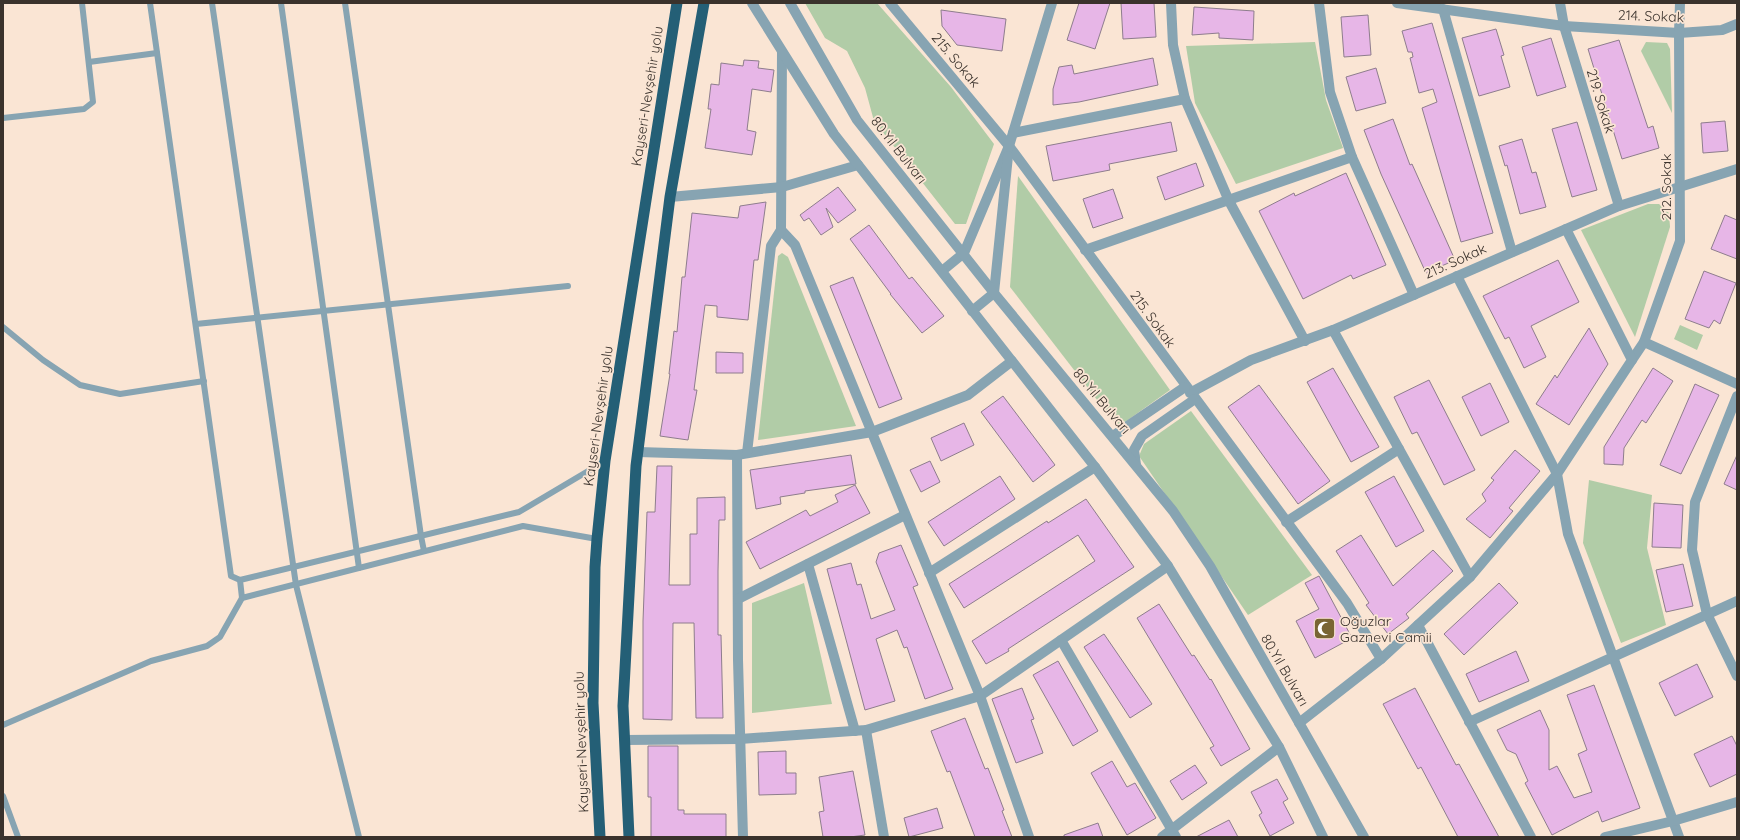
<svg xmlns="http://www.w3.org/2000/svg" width="1740" height="840" font-family="Quicksand,sans-serif">
	<style>
		.green { fill: #b1cca7 }
		.building { fill: #e7b6e7; stroke: #8e7d8d }
		.lines { fill: none; stroke-linecap: round; stroke-linejoin: round }
		.service { stroke: #87a4b2; stroke-width: 6 }
		.minor { stroke: #87a4b2; stroke-width: 10 }
		.tertiary { stroke: #87a4b2; stroke-width: 10 }
		.trunk { stroke: #245f76; stroke-width: 11 }
		.labels { text-anchor: middle; stroke-width: 3.5; stroke-linejoin: round; paint-order: stroke }
		.street-label { font-size: 14px; fill: #3a322c; stroke: #fae5d4 }
		.poi-label { font-size: 14px; fill: #3a322c; stroke: #fae5d4; text-anchor: start }
	</style>
	<rect width="100%" height="100%" fill="#fae5d4"/>
	<g class="green">
		<polygon points="805,3 877,3 951,87 994,144 966,224 955,224 874,121 865,88 847,51 825,38"/>
		<polygon points="1315,42 1326,100 1343,148 1236,184 1195,103 1186,46"/>
		<polygon points="1646,42 1667,43 1670,49 1672,113 1641,51"/>
		<polygon points="1018,176 1170,390 1118,427 1010,287"/>
		<polygon points="1648,204 1659,204 1669,213 1670,227 1635,337 1581,230"/>
		<polygon points="782,253 788,257 856,426 758,440 778,256"/>
		<polygon points="1680,325 1703,335 1697,350 1674,339"/>
		<polygon points="1191,411 1312,575 1248,615 1139,456 1144,444"/>
		<polygon points="1589,480 1652,495 1647,548 1666,625 1621,643 1583,543"/>
		<polygon points="804,583 832,704 752,713 752,603"/>
	</g>
	<g class="building">
		<polygon points="1079,3 1110,3 1095,49 1067,40"/>
		<polygon points="1121,3 1154,3 1156,37 1123,39"/>
		<polygon points="1194,7 1254,11 1253,40 1219,38 1219,33 1192,35"/>
		<polygon points="941,10 1006,19 1002,51 957,45 942,26"/>
		<polygon points="1368,15 1371,55 1344,57 1341,17"/>
		<polygon points="1432,23 1493,233 1461,242 1422,108 1437,102 1433,89 1419,93 1410,58 1413,57 1412,52 1408,52 1402,31"/>
		<polygon points="1496,29 1504,55 1501,56 1510,87 1479,96 1462,38"/>
		<polygon points="1551,38 1566,87 1537,96 1522,47"/>
		<polygon points="1619,40 1648,128 1653,126 1659,148 1622,159 1588,49"/>
		<polygon points="1153,58 1158,85 1079,102 1053,105 1053,89 1059,67 1072,65 1074,74"/>
		<polygon points="744,60 759,61 758,68 774,70 771,92 752,89 747,130 756,132 752,155 705,148 711,109 708,109 711,84 719,85 721,63 743,66"/>
		<polygon points="1376,68 1386,103 1356,111 1346,77"/>
		<polygon points="1393,119 1410,165 1412,164 1455,260 1426,273 1381,174 1364,130"/>
		<polygon points="1725,121 1728,151 1703,153 1701,123"/>
		<polygon points="1171,122 1177,151 1109,164 1110,170 1053,181 1046,146"/>
		<polygon points="1577,122 1597,190 1572,197 1552,129"/>
		<polygon points="1522,139 1532,173 1536,172 1546,207 1520,214 1507,165 1505,166 1499,146"/>
		<polygon points="1196,163 1204,186 1165,200 1157,177"/>
		<polygon points="1346,173 1386,265 1353,279 1351,275 1303,299 1259,211 1294,193 1295,196"/>
		<polygon points="838,187 856,210 838,223 826,208 833,227 821,235 809,218 804,221 800,215"/>
		<polygon points="1113,189 1123,218 1093,228 1083,199"/>
		<polygon points="766,202 758,260 754,260 748,320 717,317 717,306 705,305 694,390 697,390 688,440 660,436 670,374 669,374 674,331 677,332 682,277 685,277 692,213 738,218 740,206"/>
		<polygon points="1725,215 1737,220 1737,259 1711,249"/>
		<polygon points="869,225 909,279 912,277 944,316 922,333 890,294 891,294 850,239"/>
		<polygon points="1558,260 1579,302 1531,326 1546,357 1524,368 1509,337 1505,339 1483,296"/>
		<polygon points="1704,271 1736,283 1720,324 1714,320 1709,328 1685,319"/>
		<polygon points="853,277 902,399 879,408 830,286"/>
		<polygon points="1589,328 1608,364 1569,425 1536,404 1555,375 1557,378"/>
		<polygon points="716,352 743,353 743,373 716,373"/>
		<polygon points="1333,368 1379,447 1351,462 1307,382"/>
		<polygon points="1653,368 1673,381 1646,423 1642,420 1624,448 1623,465 1604,464 1604,447"/>
		<polygon points="1429,380 1475,470 1444,485 1417,432 1412,434 1394,397"/>
		<polygon points="1490,383 1509,422 1481,436 1462,397"/>
		<polygon points="1695,384 1719,395 1681,474 1660,465"/>
		<polygon points="1259,385 1330,481 1298,504 1228,407"/>
		<polygon points="1003,396 1055,465 1033,482 981,412"/>
		<polygon points="964,423 974,445 941,461 931,438"/>
		<polygon points="1515,450 1540,471 1509,508 1513,511 1490,538 1466,519 1486,501 1482,494 1494,480 1491,478"/>
		<polygon points="851,455 856,484 805,491 805,493 780,497 781,504 756,509 750,470"/>
		<polygon points="1737,455 1737,490 1724,484"/>
		<polygon points="930,461 940,482 921,492 910,470"/>
		<polygon points="657,466 672,466 669,585 690,585 690,534 697,534 697,498 725,497 725,520 719,520 718,571 718,635 721,635 723,718 696,718 694,623 673,623 672,720 643,719 643,621 647,512 655,512"/>
		<polygon points="1000,476 1015,499 944,546 928,522"/>
		<polygon points="1394,476 1424,531 1396,547 1365,492"/>
		<polygon points="855,485 870,513 760,569 746,542 806,510 810,516 838,502 835,495"/>
		<polygon points="1086,499 1134,567 1008,649 1009,651 986,664 972,641 1095,561 1078,535 964,608 949,584 1047,521 1048,523"/>
		<polygon points="1654,503 1683,505 1681,548 1652,547"/>
		<polygon points="1361,535 1393,586 1433,550 1453,571 1406,614 1409,618 1388,634 1366,605 1369,603 1336,551"/>
		<polygon points="901,545 918,585 913,587 953,689 925,699 907,647 904,648 897,630 876,639 895,701 865,710 827,569 851,563 857,585 861,584 871,619 895,610 876,562 879,553"/>
		<polygon points="1683,564 1693,606 1666,612 1656,570"/>
		<polygon points="1319,576 1352,638 1315,658 1296,621 1319,609 1305,583"/>
		<polygon points="1499,583 1518,603 1464,655 1444,634"/>
		<polygon points="1159,604 1192,656 1194,655 1210,680 1211,679 1250,749 1221,766 1210,748 1214,746 1137,618"/>
		<polygon points="1104,634 1152,704 1130,718 1084,647"/>
		<polygon points="1516,651 1529,681 1479,702 1466,674"/>
		<polygon points="1058,661 1098,731 1073,746 1033,675"/>
		<polygon points="1697,664 1713,697 1675,716 1659,683"/>
		<polygon points="1594,685 1640,808 1602,822 1598,811 1552,835 1525,783 1528,781 1516,754 1507,750 1497,730 1540,710 1549,730 1549,770 1557,766 1574,798 1592,792 1578,754 1587,750 1567,695"/>
		<polygon points="1022,688 1034,719 1031,720 1043,753 1016,763 992,699"/>
		<polygon points="1415,688 1456,765 1459,764 1499,837 1458,837 1421,767 1418,769 1383,704"/>
		<polygon points="965,718 985,769 988,768 1004,810 1002,811 1012,837 975,837 950,771 947,772 931,731"/>
		<polygon points="1732,736 1737,746 1737,774 1710,787 1694,754"/>
		<polygon points="648,746 678,746 678,810 684,810 684,814 726,814 726,837 651,837 651,797 648,797"/>
		<polygon points="786,751 786,773 796,773 796,794 759,795 758,752"/>
		<polygon points="1112,761 1127,787 1135,783 1156,818 1127,835 1091,773"/>
		<polygon points="1195,765 1207,783 1182,800 1170,781"/>
		<polygon points="853,771 865,835 850,837 823,837 819,812 824,811 819,777"/>
		<polygon points="1277,779 1288,799 1283,802 1294,823 1270,836 1259,815 1262,813 1251,792"/>
		<polygon points="937,808 943,828 909,837 904,818"/>
		<polygon points="1229,820 1238,837 1196,837"/>
		<polygon points="1098,823 1103,837 1064,837 1064,835"/>
	</g>
	<g class="lines">
		<g class="service">
			<polyline points="150,3 231,576 240,580"/>
			<polyline points="212,3 296,585 359,837"/>
			<polyline points="281,3 359,568"/>
			<polyline points="345,3 421,536 424,551"/>
			<polyline points="89,62 157,53"/>
			<polyline points="3,118 84,109 93,102 82,3"/>
			<polyline points="196,324 568,286"/>
			<polyline points="3,327 43,360 80,385 120,394 204,381"/>
			<polyline points="597,539 523,526 242,598 240,580 519,512 605,461"/>
			<polyline points="3,725 151,661 207,646 220,637 242,598"/>
			<polyline points="3,796 18,837"/>
		</g>
		<g class="minor">
			<polyline points="890,3 1009,146 1347,603 1381,659"/>
			<polyline points="1171,3 1173,45 1185,99 1229,201 1305,341"/>
			<polyline points="1319,3 1330,92 1352,157 1414,295"/>
			<polyline points="1397,3 1564,26 1679,33 1722,30 1737,24"/>
			<polyline points="1560,3 1564,26 1619,206"/>
			<polyline points="1443,9 1512,252"/>
			<polyline points="782,52 781,230 795,245 980,696 1029,837"/>
			<polyline points="1013,133 1185,99"/>
			<polyline points="670,197 782,187 858,165"/>
			<polyline points="1085,250 1352,157"/>
			<polyline points="942,271 964,253 1009,146 1052,3"/>
			<polyline points="1457,276 1557,474 1568,534 1679,837"/>
			<polyline points="972,311 994,293 1008,156"/>
			<polyline points="1333,330 1470,577"/>
			<polyline points="1644,342 1737,384"/>
			<polyline points="1632,360 1644,342 1680,241 1679,33 1680,3"/>
			<polyline points="1190,393 1251,360 1333,330 1619,206 1737,169"/>
			<polyline points="1737,396 1695,502 1692,550 1707,614 1737,676"/>
			<polyline points="1113,436 1185,387"/>
			<polyline points="638,452 737,455 872,432 968,395 1012,361"/>
			<polyline points="747,453 771,246 781,230"/>
			<polyline points="737,455 738,660 743,837"/>
			<polyline points="1136,465 1134,450 1142,436 1195,399"/>
			<polyline points="1286,522 1399,449"/>
			<polyline points="808,564 855,731"/>
			<polyline points="929,573 1095,467"/>
			<polyline points="738,599 905,515"/>
			<polyline points="1418,625 1531,837"/>
			<polyline points="1061,640 1176,837"/>
			<polyline points="1469,722 1737,601"/>
			<polyline points="1299,723 1381,659 1470,577 1557,474 1632,360 1566,229"/>
			<polyline points="866,730 884,837"/>
			<polyline points="625,740 740,739 866,730 980,696 1168,566"/>
			<polyline points="1162,837 1279,747"/>
			<polyline points="1605,837 1673,821 1737,802"/>
		</g>
		<g class="tertiary">
			<polyline points="752,3 834,134 1095,467 1168,566 1279,747 1323,837"/>
			<polyline points="790,3 857,120 994,293 1173,511 1210,566 1364,837"/>
		</g>
		<g class="trunk">
			<polyline points="600,837 593,703 595,567 597,539 605,461 677,3"/>
			<polyline points="629,837 623,706 636,466 670,197 704,3"/>
		</g>
	</g>
	<defs>
		<symbol id="mosque-square" viewBox="-11 -11 22 22"><rect x="-9" y="-9" width="18" height="18" rx="4" fill="#796534" stroke="#fae5d4"/><path d="M3.5-4.9A6 6 0 1 0 3.5 4.9A5 5 0 1 1 3.5-4.9Z" fill="#fff"/></symbol>
	</defs>
	<g fill-rule="evenodd">
		<use href="#mosque-square" x="1312" y="616" width="25" height="25"/>
	</g>
	<g class="labels">
		<g class="street-label">
			<text transform="translate(1651 16) rotate(2)" y="5">214. Sokak</text>
			<text transform="translate(956 60) rotate(50)" y="5">215. Sokak</text>
			<text transform="translate(647 96) rotate(-81)" y="5">Kayseri-Nevşehir yolu</text>
			<text transform="translate(1601 101) rotate(73)" y="5">219. Sokak</text>
			<text transform="translate(899 150) rotate(52)" y="5">80.Yıl Bulvarı</text>
			<text transform="translate(1666 187) rotate(-90)" y="5">212. Sokak</text>
			<text transform="translate(1455 261) rotate(-24)" y="5">213. Sokak</text>
			<text transform="translate(1153 319) rotate(54)" y="5">215. Sokak</text>
			<text transform="translate(1102 401) rotate(50)" y="5">80.Yıl Bulvarı</text>
			<text transform="translate(598 416) rotate(-82)" y="5">Kayseri-Nevşehir yolu</text>
			<text transform="translate(1285 670) rotate(60)" y="5">80.Yıl Bulvarı</text>
			<text transform="translate(581 742) rotate(-92)" y="5">Kayseri-Nevşehir yolu</text>
		</g>
		<g class="poi-label">
			<text x="1340" y="626">Oğuzlar<tspan x="1340" dy="16">Gaznevi Camii</tspan></text>
		</g>
	</g>
	<rect width="1740" height="840" fill="none" stroke="#3a322c" stroke-width="8"/>
</svg>
